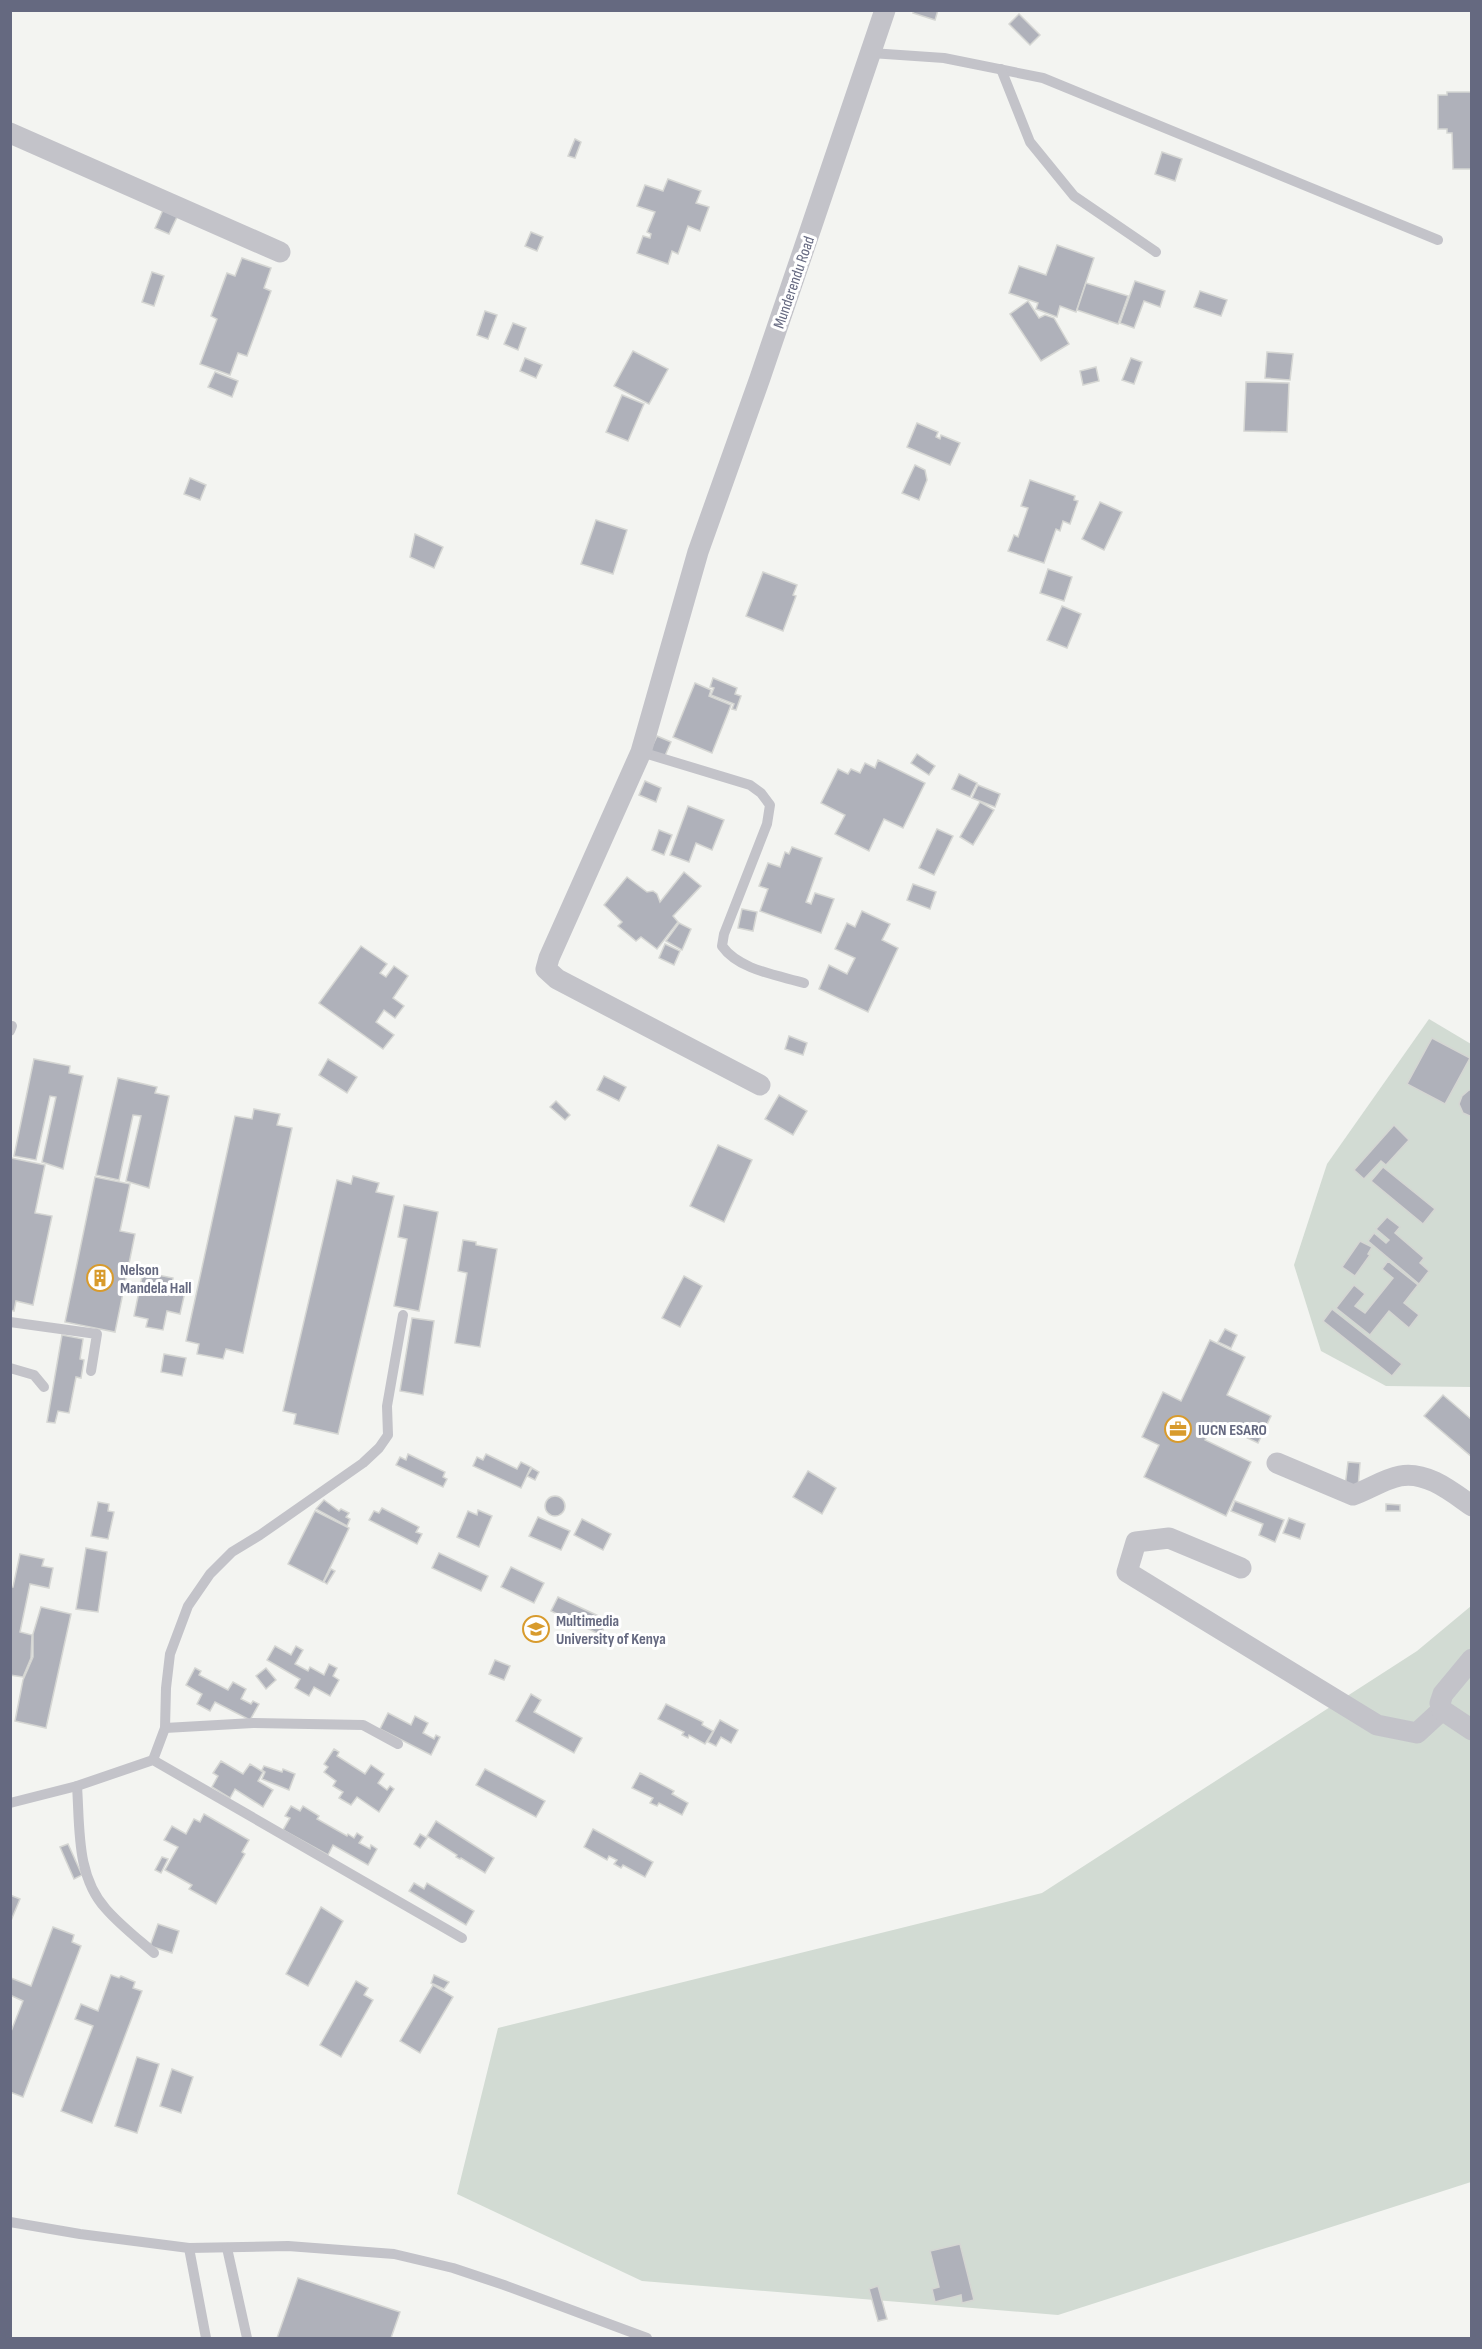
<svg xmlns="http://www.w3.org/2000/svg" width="1482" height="2349" font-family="'Sofia Sans Condensed',sans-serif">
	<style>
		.green { fill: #d2dbd3 }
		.building { fill: #afb1ba; stroke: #d5d6d3; stroke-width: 1.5 }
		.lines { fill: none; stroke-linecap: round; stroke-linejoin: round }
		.service { stroke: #c3c3c9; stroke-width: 10 }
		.minor { stroke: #c3c3c9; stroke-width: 21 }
		.labels { text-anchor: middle; stroke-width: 6; stroke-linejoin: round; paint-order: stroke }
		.street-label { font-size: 16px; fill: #656980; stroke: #fff }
		.poi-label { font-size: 16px; font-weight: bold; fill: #656980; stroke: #fff; text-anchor: start }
	</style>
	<rect width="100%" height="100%" fill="#f3f4f1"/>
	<g class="green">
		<polygon points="1429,1019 1471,1044 1471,1387 1386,1386 1321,1351 1294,1265 1327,1164"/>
		<polygon points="1471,1606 1471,2182 1058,2315 642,2281 457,2194 498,2028 1042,1893 1417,1651"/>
	</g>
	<g class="building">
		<polygon points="914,10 938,10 935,20 913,13"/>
		<polygon points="1019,14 1040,35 1030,45 1009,24"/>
		<polygon points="1447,92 1472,92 1472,169 1453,169 1452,133 1447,133 1447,129 1438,129 1438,95 1447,95"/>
		<polygon points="575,139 581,142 575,158 568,156"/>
		<polygon points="1162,152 1182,159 1175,181 1155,174"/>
		<polygon points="668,179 701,191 696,203 709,207 700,231 688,226 678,254 672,251 668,264 637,253 643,236 650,238 651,234 647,232 655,212 637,206 645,185 663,191"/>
		<polygon points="163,210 177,217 169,234 155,228"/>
		<polygon points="531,232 543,237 537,251 525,246"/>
		<polygon points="1057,245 1094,258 1076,312 1060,306 1057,317 1036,309 1038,303 1009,293 1019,266 1046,275"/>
		<polygon points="242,258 271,268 264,288 271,291 247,356 238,353 230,375 200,364 217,319 211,316 227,273 235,276"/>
		<polygon points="152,272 164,276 154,306 142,302"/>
		<polygon points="1135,281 1165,291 1160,307 1144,301 1134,328 1120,323"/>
		<polygon points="1086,283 1128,296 1118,324 1077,310"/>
		<polygon points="1200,291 1227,300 1221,316 1194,307"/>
		<polygon points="1028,301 1039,318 1045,315 1054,318 1069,344 1041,361 1010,314"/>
		<polygon points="485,311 497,315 488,339 477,335"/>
		<polygon points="513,323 526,328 518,350 504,344"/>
		<polygon points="633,351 668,369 649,404 614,386"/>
		<polygon points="1267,352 1293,354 1290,380 1265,378"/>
		<polygon points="525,358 542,365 536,378 520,371"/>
		<polygon points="1131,358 1142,362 1134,384 1122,380"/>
		<polygon points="1096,367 1099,381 1083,385 1080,371"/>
		<polygon points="215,372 238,381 232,397 208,387"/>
		<polygon points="1246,382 1289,383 1287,432 1244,431"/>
		<polygon points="622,395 644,404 628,441 606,432"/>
		<polygon points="917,423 938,432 936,437 940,439 941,435 960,443 950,465 907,447"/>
		<polygon points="915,465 925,470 927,480 919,500 902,493"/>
		<polygon points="190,478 206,485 200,500 184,494"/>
		<polygon points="1030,480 1075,496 1074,500 1078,501 1070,524 1063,521 1060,531 1056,529 1044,563 1008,551 1014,535 1018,537 1028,508 1021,506"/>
		<polygon points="1100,502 1122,512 1104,550 1082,539"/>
		<polygon points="596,520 627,530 613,574 581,564"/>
		<polygon points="415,534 443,547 434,568 410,557"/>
		<polygon points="1048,569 1072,577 1064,601 1040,593"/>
		<polygon points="763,572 797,585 793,595 796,596 783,631 746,616"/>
		<polygon points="1062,606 1081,614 1067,648 1047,640"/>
		<polygon points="713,678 737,688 735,694 741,696 736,710 732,709 734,704 711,695 714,688 710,687"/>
		<polygon points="695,683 711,690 709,696 731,705 712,753 673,737"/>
		<polygon points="657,736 671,742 664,758 650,751"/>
		<polygon points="917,754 935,766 929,775 911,763"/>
		<polygon points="878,760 925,783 903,828 884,819 869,851 835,834 845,815 821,803 838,769 848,774 851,769 860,773 865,763 875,768"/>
		<polygon points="959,774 977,783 970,797 952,789"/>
		<polygon points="645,781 661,788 656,802 639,795"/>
		<polygon points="978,785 1000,794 995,807 972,798"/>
		<polygon points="980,802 994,810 973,845 960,837"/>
		<polygon points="688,806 724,820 712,850 696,843 689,862 670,855"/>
		<polygon points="937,829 953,836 934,875 919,868"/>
		<polygon points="659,830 672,835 664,855 652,850"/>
		<polygon points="792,847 822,858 806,902 811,904 815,893 834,899 821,933 760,911 768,889 759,886 768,863 780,867 785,852 789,854"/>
		<polygon points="684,872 701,886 673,916 678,922 657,949 641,937 636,941 618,926 622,922 604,905 627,877 647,892 653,891 657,894 660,902"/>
		<polygon points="913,884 936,892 930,909 907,900"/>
		<polygon points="742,909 757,912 753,931 738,928"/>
		<polygon points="862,911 890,924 882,940 898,948 868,1012 819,989 829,965 847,974 855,958 835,949 847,923 855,927"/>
		<polygon points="679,923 691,929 682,950 666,941"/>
		<polygon points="665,944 680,951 674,965 659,958"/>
		<polygon points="361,946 387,964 380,973 386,977 394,966 408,976 393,998 404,1006 395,1018 384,1010 376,1022 394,1035 383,1049 319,1003"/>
		<polygon points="789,1036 807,1043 803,1055 785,1049"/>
		<polygon points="1432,1038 1470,1058 1445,1104 1407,1084"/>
		<polygon points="34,1059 70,1066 69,1073 83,1076 63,1169 42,1162 56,1097 50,1096 36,1160 14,1156"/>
		<polygon points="328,1059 357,1077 347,1093 319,1075"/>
		<polygon points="604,1076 626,1087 619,1101 597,1090"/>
		<polygon points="118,1078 157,1087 155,1093 169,1096 149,1188 126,1181 141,1116 133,1115 119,1180 96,1175"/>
		<polygon points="1469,1090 1472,1090 1472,1117 1463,1113 1459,1104 1462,1096"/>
		<polygon points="779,1095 807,1111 793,1135 765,1119"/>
		<polygon points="556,1101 570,1115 565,1120 550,1107"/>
		<polygon points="254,1109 280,1114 277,1125 292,1128 243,1353 226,1349 223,1359 197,1354 199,1344 186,1341 235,1116 252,1119"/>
		<polygon points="1394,1125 1409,1140 1386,1165 1381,1161 1364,1179 1354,1170"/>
		<polygon points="718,1145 752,1160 724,1222 690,1206"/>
		<polygon points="11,1158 45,1165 35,1213 52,1216 33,1305 16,1301 14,1311 10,1310"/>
		<polygon points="1383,1167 1435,1209 1423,1224 1371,1181"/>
		<polygon points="353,1176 379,1183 376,1192 394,1196 338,1434 294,1424 296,1414 283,1411 337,1180 351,1184"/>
		<polygon points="95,1177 130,1184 120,1231 135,1234 115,1332 65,1322"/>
		<polygon points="404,1205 438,1212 419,1311 394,1306 407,1239 398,1237"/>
		<polygon points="1387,1217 1400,1227 1395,1233 1424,1258 1420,1263 1429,1271 1419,1284 1368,1241 1374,1233 1386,1243 1389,1240 1376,1229"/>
		<polygon points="463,1240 476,1242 476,1245 497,1249 480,1347 455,1343 467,1273 458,1271"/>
		<polygon points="1360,1241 1372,1247 1368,1254 1370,1255 1355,1276 1342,1267"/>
		<polygon points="1388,1261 1418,1285 1404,1303 1419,1315 1409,1328 1389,1311 1370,1335 1336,1308 1354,1285 1365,1294 1355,1306 1365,1313 1393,1278 1382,1269"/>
		<polygon points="143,1272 173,1278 171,1290 185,1292 180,1314 167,1311 163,1330 146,1327 148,1319 134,1316"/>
		<polygon points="684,1276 702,1286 680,1327 662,1318"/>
		<polygon points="1332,1309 1402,1364 1392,1376 1323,1321"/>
		<polygon points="412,1318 434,1321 423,1395 400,1391"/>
		<polygon points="1225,1329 1237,1335 1231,1348 1218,1342"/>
		<polygon points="62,1335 83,1339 80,1359 84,1360 81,1378 76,1377 69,1413 58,1411 55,1423 47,1422"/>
		<polygon points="1210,1340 1245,1357 1227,1395 1271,1416 1258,1443 1214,1422 1205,1440 1251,1462 1226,1516 1144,1477 1159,1445 1142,1437 1163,1392 1181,1401"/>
		<polygon points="164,1354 186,1358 182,1376 161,1372"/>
		<polygon points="1443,1395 1472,1420 1472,1457 1424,1416"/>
		<polygon points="408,1454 445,1472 443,1477 447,1479 443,1487 396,1465 400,1457 406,1460"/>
		<polygon points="486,1454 517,1469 521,1462 531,1467 521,1488 473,1466 477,1457 483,1460"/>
		<polygon points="1348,1462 1360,1463 1358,1488 1345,1487"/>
		<polygon points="532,1468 539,1472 535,1480 527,1476"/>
		<polygon points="808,1471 836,1488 822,1514 793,1497"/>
		<circle cx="555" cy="1506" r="10"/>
		<polygon points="324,1500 339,1511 341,1509 349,1513 346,1517 350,1519 347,1526 316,1509"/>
		<polygon points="1235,1501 1284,1520 1275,1542 1259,1535 1263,1524 1231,1511"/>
		<polygon points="98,1502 109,1504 108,1511 114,1512 108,1539 91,1536"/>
		<polygon points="1386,1504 1400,1505 1400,1511 1386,1511"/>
		<polygon points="382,1508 419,1527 416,1532 422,1534 417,1544 369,1520 374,1511 379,1513"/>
		<polygon points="478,1510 492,1516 479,1547 457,1537 468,1511 477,1515"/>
		<polygon points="315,1511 349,1528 323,1582 288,1564"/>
		<polygon points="538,1517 570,1531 561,1550 529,1536"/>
		<polygon points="1289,1518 1305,1524 1300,1539 1283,1533"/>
		<polygon points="582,1519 611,1534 603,1550 574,1535"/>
		<polygon points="86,1548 107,1552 98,1612 76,1609"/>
		<polygon points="439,1553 488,1576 481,1591 432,1568"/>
		<polygon points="20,1554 44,1559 42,1566 53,1568 49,1588 30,1584 20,1632 32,1635 31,1658 23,1677 10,1675 10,1587 13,1587"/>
		<polygon points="511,1567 544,1583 534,1603 501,1587"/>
		<polygon points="331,1569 335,1571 327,1584 324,1582"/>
		<polygon points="558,1597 607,1620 601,1635 551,1611"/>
		<polygon points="41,1607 71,1614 46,1728 15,1721 23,1680 33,1657 33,1634"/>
		<polygon points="275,1646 291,1655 296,1646 303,1650 295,1664 308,1671 310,1667 324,1675 329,1664 337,1668 333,1676 339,1680 330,1696 314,1687 309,1696 295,1688 300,1679 267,1660"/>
		<polygon points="495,1660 510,1666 504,1680 489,1674"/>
		<polygon points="195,1668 201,1671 199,1675 228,1690 233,1682 246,1689 241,1699 251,1704 253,1701 259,1704 250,1720 215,1702 210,1711 197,1704 202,1694 186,1685"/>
		<polygon points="266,1668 276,1680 266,1689 256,1676"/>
		<polygon points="531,1694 541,1700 534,1712 582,1738 574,1753 516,1721"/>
		<polygon points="666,1704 703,1722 702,1725 713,1731 705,1744 689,1735 688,1738 682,1735 684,1732 658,1719"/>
		<polygon points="388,1713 411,1725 415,1716 428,1723 423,1733 434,1739 436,1735 440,1737 431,1755 380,1729"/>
		<polygon points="720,1720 738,1730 731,1743 721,1737 716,1746 708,1742"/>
		<polygon points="334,1749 339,1752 337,1756 365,1774 371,1765 384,1774 378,1783 387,1790 390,1786 394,1789 379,1812 357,1797 351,1805 339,1798 343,1792 333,1786 336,1781 324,1772 328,1767 324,1764"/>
		<polygon points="221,1761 243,1774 250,1764 263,1772 258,1781 273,1790 263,1807 235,1789 230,1798 212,1787 218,1776 213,1773"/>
		<polygon points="264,1766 282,1772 283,1769 295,1774 289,1790 262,1779 265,1772 262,1770"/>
		<polygon points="485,1769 545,1801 536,1817 476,1785"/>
		<polygon points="640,1773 674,1791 672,1794 688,1803 682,1815 659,1803 657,1806 650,1803 653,1798 632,1788"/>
		<polygon points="291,1806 300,1811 303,1806 319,1816 317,1819 347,1836 348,1834 354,1838 357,1833 363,1837 359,1843 370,1849 371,1845 377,1849 368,1865 333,1845 328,1855 283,1830 290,1818 285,1816"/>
		<polygon points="204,1814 249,1840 242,1852 245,1854 216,1904 189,1889 192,1885 165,1870 178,1847 164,1840 172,1826 186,1834 194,1819 200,1822"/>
		<polygon points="436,1821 494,1858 485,1873 461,1858 460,1859 456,1857 457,1855 427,1836"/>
		<polygon points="593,1829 653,1862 645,1877 623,1865 621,1868 614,1864 617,1860 609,1856 607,1860 584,1847"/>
		<polygon points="420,1834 427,1838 420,1848 414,1844"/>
		<polygon points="68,1844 82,1875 74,1879 60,1847"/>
		<polygon points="162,1857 168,1859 161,1873 155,1870"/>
		<polygon points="414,1883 424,1889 427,1883 474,1911 466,1925 409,1891"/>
		<polygon points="10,1895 20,1899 10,1923"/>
		<polygon points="321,1907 343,1921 308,1986 286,1974"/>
		<polygon points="158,1924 179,1931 172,1953 150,1946"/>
		<polygon points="53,1927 74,1935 72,1942 81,1946 23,2097 10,2092 10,2034 23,2001 10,1995 10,1981 11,1978 31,1986"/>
		<polygon points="111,1975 119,1978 121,1976 135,1982 133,1988 142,1991 92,2123 61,2111 93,2026 75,2019 81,2004 98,2011"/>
		<polygon points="434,1975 449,1982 444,1989 431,1983"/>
		<polygon points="356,1981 368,1988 364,1995 373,2000 341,2057 320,2045"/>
		<polygon points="433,1985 453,1997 420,2053 400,2041"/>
		<polygon points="137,2057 159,2064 137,2133 115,2126"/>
		<polygon points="172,2069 193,2077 181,2113 160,2106"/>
		<polygon points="960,2244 974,2300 962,2303 961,2295 935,2302 932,2289 939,2287 930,2251"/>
		<polygon points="298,2278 400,2312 391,2338 277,2338"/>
		<polygon points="878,2286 887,2319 878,2321 869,2289"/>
	</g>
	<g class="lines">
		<g class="service">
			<polyline points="871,53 944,58 1043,78 1438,240"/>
			<polyline points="1001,69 1030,142 1074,196 1156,252"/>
			<path d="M641 752 750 785 761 793 770 805 767 824 724 934 722 946C739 970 777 975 804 983"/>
			<polyline points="10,1031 12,1026"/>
			<polyline points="10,1322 97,1334 91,1371"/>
			<polyline points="10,1368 34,1375 44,1387"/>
			<polyline points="165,1728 253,1723 363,1725 398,1744"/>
			<polyline points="153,1760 165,1728 166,1688 170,1654 188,1606 210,1574 232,1552 260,1535 363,1463 379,1448 388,1435 387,1406 403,1315"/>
			<path d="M77 1786C80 1828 76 1876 106 1909 120 1925 138 1939 154 1953"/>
			<polyline points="10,1803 77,1786 153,1760 462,1938"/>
			<polyline points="10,2222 80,2234 189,2248 288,2246 394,2254 453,2268 504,2285 647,2338"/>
			<polyline points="189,2248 206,2338"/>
			<polyline points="227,2248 247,2338"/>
		</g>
		<g class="minor">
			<polyline points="10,133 280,252"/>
			<polyline points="760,1085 557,979 546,969 549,958 641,752 698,552 760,378 885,10"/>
			<path d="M1277 1463 1353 1495C1368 1490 1384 1479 1400 1476 1427 1471 1452 1492 1472 1506"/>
			<polyline points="1241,1568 1169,1538 1136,1542 1127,1572 1377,1725 1417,1733 1442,1710"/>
			<polyline points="1472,1659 1443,1694 1440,1703 1442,1710 1472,1730"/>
		</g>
	</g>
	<defs>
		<symbol id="building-ring" viewBox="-11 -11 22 22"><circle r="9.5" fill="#fff" stroke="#d89b2d" stroke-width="1.5"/><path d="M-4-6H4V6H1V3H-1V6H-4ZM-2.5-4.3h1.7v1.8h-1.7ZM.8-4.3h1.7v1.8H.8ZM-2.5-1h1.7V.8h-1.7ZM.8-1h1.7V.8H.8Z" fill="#d89b2d"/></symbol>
		<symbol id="office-ring" viewBox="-11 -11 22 22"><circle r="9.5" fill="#fff" stroke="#d89b2d" stroke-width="1.5"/><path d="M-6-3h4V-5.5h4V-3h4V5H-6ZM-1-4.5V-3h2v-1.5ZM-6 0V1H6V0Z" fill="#d89b2d"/></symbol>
		<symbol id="university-ring" viewBox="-11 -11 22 22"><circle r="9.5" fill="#fff" stroke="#d89b2d" stroke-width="1.5"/><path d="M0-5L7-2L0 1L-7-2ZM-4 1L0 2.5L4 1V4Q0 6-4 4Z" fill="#d89b2d"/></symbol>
	</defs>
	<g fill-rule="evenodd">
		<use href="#building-ring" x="85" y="1263" width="30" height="30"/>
		<use href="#office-ring" x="1163" y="1414" width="30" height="30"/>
		<use href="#university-ring" x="521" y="1614" width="30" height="30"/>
	</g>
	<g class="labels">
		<g class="street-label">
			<text transform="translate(793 282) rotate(-71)" y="6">Munderendu Road</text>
		</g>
		<g class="poi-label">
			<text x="120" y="1275">Nelson<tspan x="120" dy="18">Mandela Hall</tspan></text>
			<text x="1198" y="1435">IUCN ESARO</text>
			<text x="556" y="1626">Multimedia<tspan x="556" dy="18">University of Kenya</tspan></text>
		</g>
	</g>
	<rect width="1482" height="2349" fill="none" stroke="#656980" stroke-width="24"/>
</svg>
